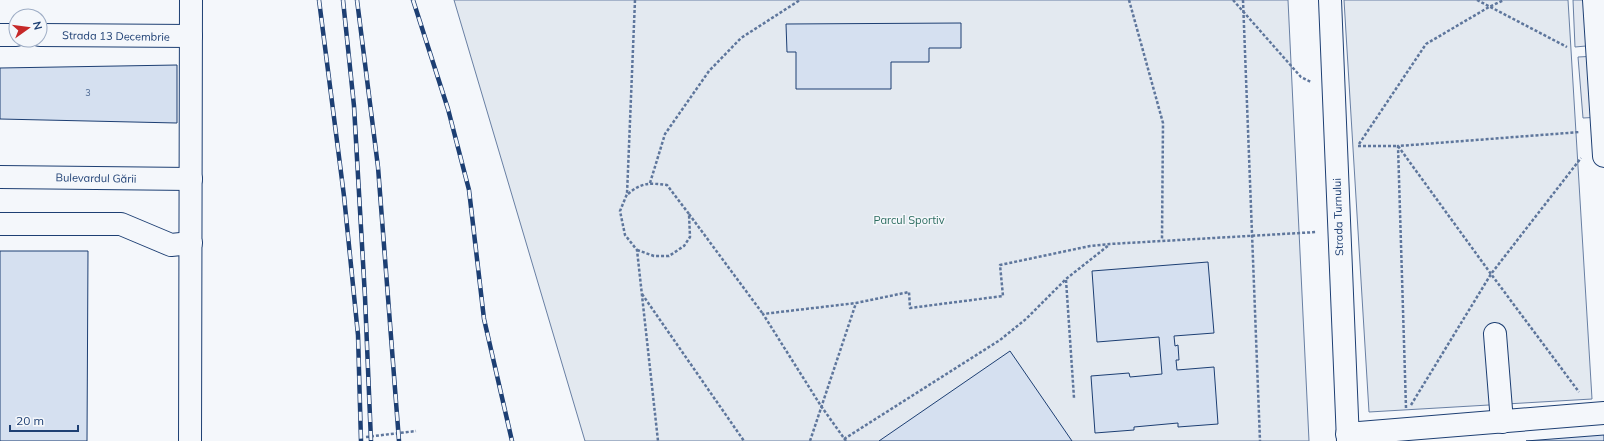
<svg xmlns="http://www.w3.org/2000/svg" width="1604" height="441" font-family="Mulish,sans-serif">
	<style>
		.green { fill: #e3e9f0; stroke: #687fa3 }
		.parking { fill: #e3e8f0; stroke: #687fa3 }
		.building { fill: #d5e0f0; stroke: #1d3f73 }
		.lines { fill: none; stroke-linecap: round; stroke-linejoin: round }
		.minor-casing { stroke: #1d3f73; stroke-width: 24 }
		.path { stroke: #5e769c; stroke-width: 2.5; stroke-dasharray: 3 2; stroke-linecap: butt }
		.minor { stroke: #f4f7fb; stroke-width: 22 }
		.rail-casing { stroke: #1d3f73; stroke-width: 4.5 }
		.rail { stroke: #f4f7fb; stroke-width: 3; stroke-dasharray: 9; stroke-linecap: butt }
		.labels { text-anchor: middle; stroke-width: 3; stroke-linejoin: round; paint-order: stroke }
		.number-label { font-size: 9px; fill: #4b6792 }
		.street-label { font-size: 11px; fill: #1d3f73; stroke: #f4f7fb }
		.park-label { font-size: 11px; fill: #2c6c60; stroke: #f4f7fb }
	</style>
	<rect width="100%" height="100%" fill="#f4f7fb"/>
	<g class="green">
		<polygon points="454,0 1288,0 1309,441 585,441"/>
		<polygon points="1344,0 1568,0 1592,399 1369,412"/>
	</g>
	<g class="parking">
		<polygon points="1573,0 1594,0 1597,45 1575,47"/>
		<polygon points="1598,56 1602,117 1583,118 1578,57"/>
	</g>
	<g class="building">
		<polygon points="961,23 961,48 929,48 929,62 891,62 891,89 796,89 796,52 787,52 786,24"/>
		<polygon points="177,65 177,123 0,119 0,68"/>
		<polygon points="0,251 88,251 87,441 0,441"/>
		<polygon points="1208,262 1214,333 1174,336 1175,346 1178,345 1179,360 1176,360 1177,370 1214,367 1218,424 1178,427 1178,423 1134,427 1134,430 1095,433 1091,376 1129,373 1130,377 1162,374 1159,337 1097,342 1092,271"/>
		<polygon points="1010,351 1072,441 879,441"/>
		<polygon points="1604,435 1604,441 1526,441"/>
	</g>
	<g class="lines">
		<defs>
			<g id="minor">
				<polyline points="1330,0 1348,441"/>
				<polyline points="1594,0 1604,156"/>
				<polyline points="0,35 16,35"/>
				<polyline points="40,35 191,36"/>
				<polyline points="0,177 191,179"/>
				<polyline points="0,224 121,224 171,245 191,243"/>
				<polyline points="1495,334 1502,422"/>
				<polyline points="1347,434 1604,413"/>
				<polyline points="190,441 191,0"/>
			</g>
		</defs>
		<use href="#minor" class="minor-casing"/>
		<g class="path">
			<polyline points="635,0 627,194 620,211 625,235 637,250 658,441"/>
			<polyline points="1129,0 1163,123 1162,240"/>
			<polyline points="1233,0 1301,77 1311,82"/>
			<polyline points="1243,0 1260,441"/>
			<polyline points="1477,0 1567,47"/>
			<polyline points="1359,144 1426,44 1489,7 1504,0"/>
			<polyline points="1358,146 1398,146 1491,274 1579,392"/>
			<polyline points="650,183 665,134 709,71 741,38 800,0"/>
			<path d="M628 194C642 182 649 183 667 185L689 214 690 237 684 246 669 256H654L637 250"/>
			<polyline points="689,214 763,314"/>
			<polyline points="1066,280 1074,398"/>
			<polyline points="642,294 744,441"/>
			<polyline points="1411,405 1491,274 1581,158"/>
			<polyline points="1406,408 1398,146 1580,132"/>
			<polyline points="366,437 416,431"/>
			<polyline points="844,439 1000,340 1026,319 1066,279 1109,245"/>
			<polyline points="810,441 856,303"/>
			<polyline points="846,441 821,406 763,314 856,303 909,292 910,308 1003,296 1000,265 1090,246 1110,244 1317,232"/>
		</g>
		<use href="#minor" class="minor"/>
		<defs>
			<g id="rail">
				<polyline points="319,0 344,196 358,335 361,441"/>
				<polyline points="343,0 354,106 365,297 371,441"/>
				<polyline points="357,0 378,167 399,441"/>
				<polyline points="413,0 448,109 469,190 484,319 512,441"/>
			</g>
		</defs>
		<use href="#rail" class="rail-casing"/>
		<use href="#rail" class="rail"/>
	</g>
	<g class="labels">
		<g class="number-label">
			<text x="88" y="96">3</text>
		</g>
		<g class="street-label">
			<text transform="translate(116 36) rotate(1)" y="4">Strada 13 Decembrie</text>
			<text transform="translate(96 178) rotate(1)" y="4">Bulevardul Gării</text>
			<text transform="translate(1338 217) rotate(-92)" y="4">Strada Turnului</text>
		</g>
		<g class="park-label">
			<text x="909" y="224">Parcul Sportiv</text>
		</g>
	</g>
	<g transform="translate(28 28) rotate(76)"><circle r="19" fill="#f4f7fb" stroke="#9eadc5"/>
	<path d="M0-3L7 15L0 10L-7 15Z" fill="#c62828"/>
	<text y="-6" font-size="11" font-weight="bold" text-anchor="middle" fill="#1d3f73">N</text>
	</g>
	<path d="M10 425v6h68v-6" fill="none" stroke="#1d3f73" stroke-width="2"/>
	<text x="16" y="425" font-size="12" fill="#1d3f73" stroke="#f4f7fb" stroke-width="3" paint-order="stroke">20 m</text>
</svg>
